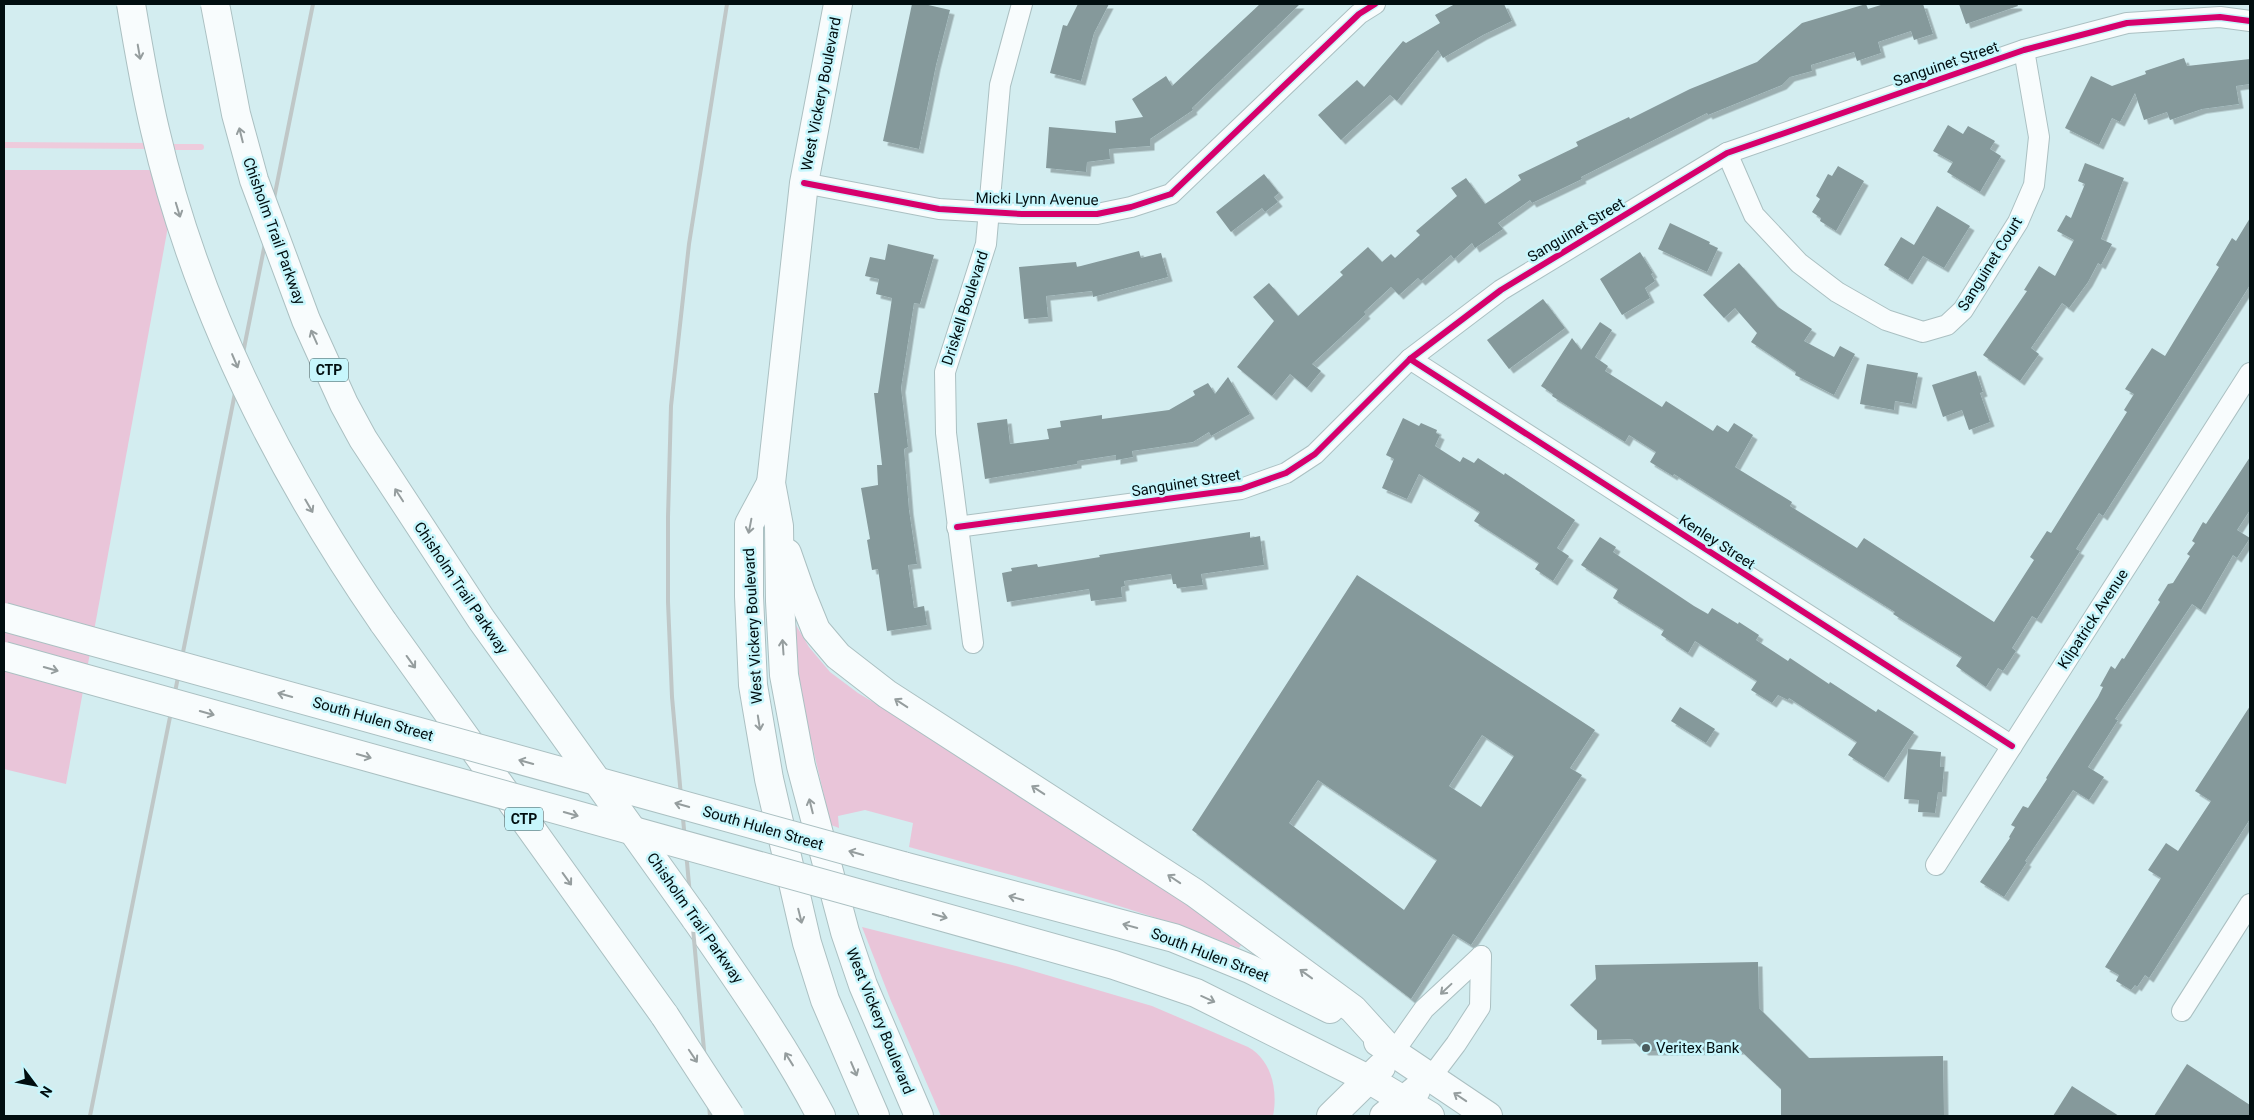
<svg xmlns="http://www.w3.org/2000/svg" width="2254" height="1120" font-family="Roboto,sans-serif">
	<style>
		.green { fill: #e9c5d9 }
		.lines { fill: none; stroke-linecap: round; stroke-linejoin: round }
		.stream { stroke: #eecbdc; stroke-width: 6 }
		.building { fill: #85999b; fill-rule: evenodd; filter: url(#shadow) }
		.minor-casing { stroke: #abc0c2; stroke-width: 22 }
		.secondary-casing { stroke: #abc0c2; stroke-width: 30 }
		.motorway-casing { stroke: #abc0c2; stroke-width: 30 }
		.minor { stroke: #f8fcfd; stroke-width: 20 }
		.secondary { stroke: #f8fcfd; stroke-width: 28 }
		.motorway { stroke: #f8fcfd; stroke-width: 28 }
		.rail { stroke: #bfc7c7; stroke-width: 4 }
		.secondary-bridge-casing { stroke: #abc0c2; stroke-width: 30; stroke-linecap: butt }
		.motorway-bridge-casing { stroke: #abc0c2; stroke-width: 30; stroke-linecap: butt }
		.secondary-bridge { stroke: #f8fcfd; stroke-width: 28 }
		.motorway-bridge { stroke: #f8fcfd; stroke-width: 28 }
		.cycleway-casing { stroke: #c7f6fc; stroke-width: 9 }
		.cycleway { stroke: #d6006c; stroke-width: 6 }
		.oneway { stroke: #959d9e }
		.poi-dot { fill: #4a5c5e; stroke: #c7f6fc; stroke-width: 2 }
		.labels { text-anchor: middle; stroke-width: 5; stroke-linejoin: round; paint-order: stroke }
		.shield { fill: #c7f6fc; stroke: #3c5457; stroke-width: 1 }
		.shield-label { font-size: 14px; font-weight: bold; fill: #010e10 }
		.street-label { font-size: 15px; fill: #010e10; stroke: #c7f6fc }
		.poi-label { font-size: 15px; fill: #010e10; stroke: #c7f6fc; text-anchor: start }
	</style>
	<defs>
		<filter id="shadow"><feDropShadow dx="4.5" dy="4.5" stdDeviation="0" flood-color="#0004"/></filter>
	</defs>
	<rect width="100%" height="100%" fill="#d3edf0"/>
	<g class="green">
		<polygon points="4,170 148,170 178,172 66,784 4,769"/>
		<path d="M793 620 809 647 830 672 858 693 918 729 1245 940 1239 948C1132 905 1020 878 909 847L913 823 865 810 838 816 839 828 831 825 800 694Z"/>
		<path d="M862 927 1016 966 1152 1006 1248 1047C1272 1060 1278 1091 1273 1116H941L891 1001Z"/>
	</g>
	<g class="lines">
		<g class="stream">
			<polyline points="4,145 152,146"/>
			<polyline points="167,147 201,147"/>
		</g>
	</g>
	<g class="building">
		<polygon points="912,4 924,4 950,10 936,65 919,149 883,141"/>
		<polygon points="1078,4 1109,4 1094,33 1081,81 1050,73 1063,25 1067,26"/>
		<polygon points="1260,4 1300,4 1192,108 1193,110 1150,139 1150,146 1109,149 1110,159 1087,162 1086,172 1046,168 1049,127 1116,133 1115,121 1143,117 1132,99 1166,76 1172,86"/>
		<polygon points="1455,4 1504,4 1512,21 1483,35 1443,58 1438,50 1397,101 1390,95 1341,140 1318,115 1357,80 1364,87 1403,41 1406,43 1440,23 1435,15"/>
		<polygon points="1866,4 1868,9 1884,4 1923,4 1933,34 1914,40 1911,31 1878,42 1881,53 1857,61 1854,52 1811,65 1812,71 1790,77 1782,85 1708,115 1707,113 1581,177 1582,179 1532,203 1530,200 1498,223 1503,229 1475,248 1472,243 1454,259 1451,255 1421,281 1418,278 1399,295 1391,287 1364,312 1366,314 1312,364 1321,371 1307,388 1290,374 1272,396 1237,367 1274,321 1253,297 1269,283 1298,316 1343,275 1340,272 1368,247 1382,262 1391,254 1395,258 1420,235 1416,231 1457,196 1451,188 1466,178 1485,204 1521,180 1518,175 1578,146 1576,142 1629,117 1630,119 1690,89 1757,62 1802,23"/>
		<polygon points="1959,4 2017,4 2018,6 1966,24"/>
		<polygon points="2184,58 2187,66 2250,59 2250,84 2236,86 2239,104 2202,109 2170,120 2167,112 2144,120 2135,93 2120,122 2112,118 2099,145 2065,128 2091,76 2112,86 2146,74 2145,71"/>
		<polygon points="1948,125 1963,134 1968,126 1995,141 1990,149 2001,156 1980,192 1947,172 1953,162 1933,151"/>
		<polygon points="2085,163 2124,178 2101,239 2112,244 2101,265 2098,263 2088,282 2069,308 2062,303 2031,348 2039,354 2020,381 1983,355 2027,291 2024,290 2039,266 2055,276 2074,240 2057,231 2066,215 2071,218 2085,184 2078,181"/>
		<polygon points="1838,166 1864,181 1836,231 1820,221 1821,218 1812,212 1820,199 1816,196 1828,174 1832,176"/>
		<polygon points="1264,174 1279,193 1274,197 1278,202 1265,212 1262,208 1231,232 1216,212"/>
		<polygon points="1937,206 1970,226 1944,268 1923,256 1908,280 1884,265 1901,237 1914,245"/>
		<polygon points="2250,218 2250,285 2103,516 2099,513 2076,549 2080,551 2037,619 2032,616 2012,648 2016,651 2003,671 1998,668 1986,687 1956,666 1962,657 1893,614 1895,612 1674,474 1673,476 1650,462 1656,452 1629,435 1625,442 1552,396 1553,394 1541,386 1572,338 1581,350 1600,322 1612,330 1595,357 1608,366 1605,371 1662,407 1666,401 1713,431 1717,425 1728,432 1734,423 1753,435 1735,467 1792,502 1790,506 1857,548 1864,538 1994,622 2034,560 2030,557 2047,531 2051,533 2127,412 2124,410 2134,394 2125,389 2152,348 2165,356 2219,267 2216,265 2232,238 2236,241"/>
		<polygon points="1670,223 1710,242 1709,244 1718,248 1707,272 1658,249"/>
		<polygon points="888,244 934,255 920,304 914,303 901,388 908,447 904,449 909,510 917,564 908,565 914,608 924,606 927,625 887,631 878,569 872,570 867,540 870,539 861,488 878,485 877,465 882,465 874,393 878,393 892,298 876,294 879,279 865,276 870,257 885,260"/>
		<polygon points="1139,251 1141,258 1161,253 1168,277 1093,297 1092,291 1046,296 1048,317 1024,319 1019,267 1076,262 1077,267"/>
		<polygon points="1640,252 1653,273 1651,274 1655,281 1645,288 1650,298 1622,315 1600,279"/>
		<polygon points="1739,263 1778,307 1812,329 1804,341 1834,357 1840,346 1855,354 1834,395 1795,375 1796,372 1751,342 1757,333 1735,308 1724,318 1703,295"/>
		<polygon points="1543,299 1565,328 1509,369 1487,340"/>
		<polygon points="1867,364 1918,373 1912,404 1895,401 1894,410 1860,404"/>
		<polygon points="1976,371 1983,392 1980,393 1990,422 1969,430 1962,410 1943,417 1932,385"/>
		<polygon points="1228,377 1250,414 1211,436 1209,432 1193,442 1132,451 1133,457 1116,460 1116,455 1077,461 1077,464 985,479 977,423 1007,419 1010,444 1049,439 1047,429 1061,427 1060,421 1102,415 1102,419 1169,410 1195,395 1193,391 1208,383 1215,394"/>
		<polygon points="1403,418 1419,426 1421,423 1437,430 1436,433 1440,435 1435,446 1460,462 1463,457 1474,463 1478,458 1504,475 1505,473 1575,520 1557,548 1569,556 1553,581 1535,569 1539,563 1474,521 1480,512 1419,474 1407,499 1382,488 1394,459 1386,455"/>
		<polygon points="2250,457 2250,510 2237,530 2250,538 2237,558 2233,555 2201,610 2192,604 2115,719 2118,720 2088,767 2104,777 2089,800 2073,790 2025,861 2027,862 2004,897 1980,882 2010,838 2009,837 2015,827 2011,825 2023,806 2028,808 2047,779 2046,778 2098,697 2103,687 2100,686 2111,666 2115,669 2122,658 2124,659 2160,602 2158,600 2168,584 2173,583 2190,556 2187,554 2195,543 2192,541 2203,522 2206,524"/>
		<polygon points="1250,532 1250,538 1260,536 1264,565 1201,574 1203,585 1177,588 1176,584 1173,584 1171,574 1124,581 1125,586 1121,587 1122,597 1091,601 1089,589 1007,602 1002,573 1012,571 1011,568 1037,564 1038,567 1100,557 1099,555"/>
		<polygon points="1600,537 1616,547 1613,552 1694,606 1708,614 1712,608 1738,624 1739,622 1759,635 1756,640 1788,661 1790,658 1829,684 1830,682 1876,712 1878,709 1914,732 1884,778 1848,755 1857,742 1789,698 1788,700 1778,695 1772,703 1751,690 1757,681 1695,641 1688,653 1661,635 1664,630 1613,598 1618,589 1581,565"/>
		<path d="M1357 575 1595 730 1570 768 1582 775 1471 945 1453 934 1411 999 1192 830ZM1482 735 1514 756 1481 807 1449 786ZM1318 780 1437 860 1404 910 1289 823Z"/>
		<polygon points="2250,706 2250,819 2149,978 2145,975 2137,987 2135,985 2131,990 2116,981 2119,975 2105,967 2161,878 2148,870 2166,843 2178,851 2211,801 2195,791"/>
		<polygon points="1680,707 1715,729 1706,743 1671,721"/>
		<polygon points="1908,749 1941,752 1940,767 1944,767 1942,792 1938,792 1935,813 1918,812 1919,800 1904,799"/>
		<polygon points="1758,962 1759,1008 1809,1058 1943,1056 1944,1116 1781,1116 1781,1089 1740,1050 1644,1051 1632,1039 1597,1040 1597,1030 1570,1005 1596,979 1595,965"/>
		<polygon points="2187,1064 2250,1105 2250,1116 2154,1116"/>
		<polygon points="2072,1086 2119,1116 2053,1116"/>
	</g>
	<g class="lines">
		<defs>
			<g id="minor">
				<polyline points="1727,153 1754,215 1799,263 1837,292 1886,320 1923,332 1947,325 1963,310 2018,222 2034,185 2039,137 2024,50"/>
				<polyline points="804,183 939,209 1022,214 1097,214 1131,207 1171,194 1359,14 1375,4"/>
				<polyline points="1410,359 2012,746"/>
				<polyline points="957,527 1241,489 1286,473 1315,454 1410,359 1501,290 1727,153 2024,50 2127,23 2220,17 2250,21"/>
				<polyline points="973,643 946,433 945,372 986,244 1000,85 1022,4"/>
				<polyline points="1936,865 2250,373"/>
				<polyline points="2182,1011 2250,904"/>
				<polyline points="1393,1053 1424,1009 1481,956"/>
				<polyline points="1431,1077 1456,1044 1480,1007 1481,956"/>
			</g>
			<g id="secondary">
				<polyline points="838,4 804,183 771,483 779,526 780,601 784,675 801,766 845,932 863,985 919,1116"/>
				<polyline points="771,483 749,524 749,596 753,685 769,779 807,943 825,1000 875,1116"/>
				<polyline points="787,553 801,593 816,630 838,656 887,694 1195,893 1353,1009 1393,1053"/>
				<polyline points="903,866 1174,938 1250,969 1330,1009"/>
				<polyline points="893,903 1114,965 1196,993 1370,1080 1430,1116"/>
				<polyline points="1378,1042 1488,1116"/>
				<polyline points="1331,1116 1381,1067"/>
				<polyline points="1384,1116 1416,1090"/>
			</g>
			<g id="motorway">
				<polyline points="383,622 665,1016"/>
				<path d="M695 918C740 983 785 1047 821 1116"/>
			</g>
		</defs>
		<use href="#minor" class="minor-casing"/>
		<use href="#secondary" class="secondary-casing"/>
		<use href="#motorway" class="motorway-casing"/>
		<use href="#minor" class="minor"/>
		<use href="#secondary" class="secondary"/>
		<use href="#motorway" class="motorway"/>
		<g class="rail">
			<polyline points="90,1116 313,4"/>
			<polyline points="710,1116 672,697 668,602 668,517 671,406 689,244 727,4"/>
		</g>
		<defs>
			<g id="secondary-bridge">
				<polyline points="4,617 903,866"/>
				<polyline points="4,656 893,903"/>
			</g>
			<g id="motorway-bridge">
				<path d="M131 4C138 46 145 88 155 130 196 307 280 473 383 622"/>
				<polyline points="215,4 236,114 254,180 306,320 344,404 363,439 481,619 695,918"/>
				<polyline points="665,1016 730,1116"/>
			</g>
		</defs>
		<use href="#secondary-bridge" class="secondary-bridge-casing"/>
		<use href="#motorway-bridge" class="motorway-bridge-casing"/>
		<use href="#secondary-bridge" class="secondary-bridge"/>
		<use href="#motorway-bridge" class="motorway-bridge"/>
		<defs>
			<g id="cycleway">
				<polyline points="804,183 939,209 1022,214 1097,214 1131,207 1171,194 1359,14 1375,4"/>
				<polyline points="1410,359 2012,746"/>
				<polyline points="957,527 1241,489 1286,473 1315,454 1410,359 1501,290 1727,153 2024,50 2127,23 2220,17 2250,21"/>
			</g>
		</defs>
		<use href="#cycleway" class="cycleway-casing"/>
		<use href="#cycleway" class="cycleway"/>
	</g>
	<defs><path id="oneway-shaft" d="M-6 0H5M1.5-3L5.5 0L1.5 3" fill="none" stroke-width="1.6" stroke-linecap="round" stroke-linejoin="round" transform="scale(1.25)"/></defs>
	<g class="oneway">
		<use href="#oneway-shaft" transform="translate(139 52) rotate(80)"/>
		<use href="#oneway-shaft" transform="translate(241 135) rotate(-104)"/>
		<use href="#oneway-shaft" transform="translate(178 210) rotate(73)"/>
		<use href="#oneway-shaft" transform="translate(314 337) rotate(-114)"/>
		<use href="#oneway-shaft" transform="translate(235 361) rotate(67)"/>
		<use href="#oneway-shaft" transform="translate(399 495) rotate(-123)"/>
		<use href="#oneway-shaft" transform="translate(309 506) rotate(60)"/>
		<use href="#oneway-shaft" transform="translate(750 526) rotate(101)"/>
		<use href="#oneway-shaft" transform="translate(783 647) rotate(-94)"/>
		<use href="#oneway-shaft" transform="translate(411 662) rotate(54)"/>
		<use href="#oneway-shaft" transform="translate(51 669) rotate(16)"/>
		<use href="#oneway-shaft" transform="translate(285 695) rotate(-164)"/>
		<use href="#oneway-shaft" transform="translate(901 703) rotate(-147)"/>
		<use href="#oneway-shaft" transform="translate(207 713) rotate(16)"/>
		<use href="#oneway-shaft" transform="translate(759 723) rotate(81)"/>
		<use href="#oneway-shaft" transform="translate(364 756) rotate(16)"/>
		<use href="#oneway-shaft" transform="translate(526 762) rotate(-164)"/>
		<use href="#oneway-shaft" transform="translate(1038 790) rotate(-147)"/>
		<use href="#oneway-shaft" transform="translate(682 805) rotate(-164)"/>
		<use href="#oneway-shaft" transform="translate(811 806) rotate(-104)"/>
		<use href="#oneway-shaft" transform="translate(571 814) rotate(16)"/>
		<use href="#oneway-shaft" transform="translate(856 853) rotate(-164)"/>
		<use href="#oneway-shaft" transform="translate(567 879) rotate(54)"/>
		<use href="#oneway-shaft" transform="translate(1174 879) rotate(-146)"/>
		<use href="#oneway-shaft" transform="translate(1016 898) rotate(-165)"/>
		<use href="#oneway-shaft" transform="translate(800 916) rotate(76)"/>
		<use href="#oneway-shaft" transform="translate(940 916) rotate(16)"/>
		<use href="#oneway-shaft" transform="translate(1130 926) rotate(-165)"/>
		<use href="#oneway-shaft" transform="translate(1306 974) rotate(-144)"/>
		<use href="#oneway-shaft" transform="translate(1446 989) rotate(137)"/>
		<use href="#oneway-shaft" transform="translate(1208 999) rotate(24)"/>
		<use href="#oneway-shaft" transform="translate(693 1056) rotate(56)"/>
		<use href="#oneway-shaft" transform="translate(789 1059) rotate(-122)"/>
		<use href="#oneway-shaft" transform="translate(854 1069) rotate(67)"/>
		<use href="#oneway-shaft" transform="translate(1460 1097) rotate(-146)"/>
	</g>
	<circle class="poi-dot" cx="1646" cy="1048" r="5"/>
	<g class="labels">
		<g class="shield">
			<rect x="310" y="358.5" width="38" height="23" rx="4"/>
			<rect x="505" y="807.5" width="38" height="23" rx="4"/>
		</g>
		<g class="shield-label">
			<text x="329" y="375">CTP</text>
			<text x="524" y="824">CTP</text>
		</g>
		<g class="street-label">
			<text transform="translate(1946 64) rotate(-19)" y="5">Sanguinet Street</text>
			<text transform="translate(821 94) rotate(-79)" y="5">West Vickery Boulevard</text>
			<text transform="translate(1037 199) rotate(1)" y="5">Micki Lynn Avenue</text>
			<text transform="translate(1576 230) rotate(-31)" y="5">Sanguinet Street</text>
			<text transform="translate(274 231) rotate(70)" y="5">Chisholm Trail Parkway</text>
			<text transform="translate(1990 264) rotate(-58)" y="5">Sanguinet Court</text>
			<text transform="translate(965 308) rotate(-72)" y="5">Driskell Boulevard</text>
			<text transform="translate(1186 483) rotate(-9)" y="5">Sanguinet Street</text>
			<text transform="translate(1717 542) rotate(33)" y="5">Kenley Street</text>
			<text transform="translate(461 588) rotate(56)" y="5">Chisholm Trail Parkway</text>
			<text transform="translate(2093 619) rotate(-57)" y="5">Kilpatrick Avenue</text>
			<text transform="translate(753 626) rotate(-93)" y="5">West Vickery Boulevard</text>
			<text transform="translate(373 719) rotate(16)" y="5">South Hulen Street</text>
			<text transform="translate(763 828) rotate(16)" y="5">South Hulen Street</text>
			<text transform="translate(695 918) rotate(55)" y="5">Chisholm Trail Parkway</text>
			<text transform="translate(1210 955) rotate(21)" y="5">South Hulen Street</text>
			<text transform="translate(880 1021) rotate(68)" y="5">West Vickery Boulevard</text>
		</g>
		<g class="poi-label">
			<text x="1656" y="1053">Veritex Bank</text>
		</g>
	</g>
	<rect width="2254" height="1120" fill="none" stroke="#010e10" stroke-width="10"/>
	<g transform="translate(35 1085) rotate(122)" stroke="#c7f6fc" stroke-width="4" paint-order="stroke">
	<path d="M0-4L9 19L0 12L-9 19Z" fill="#010e10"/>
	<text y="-8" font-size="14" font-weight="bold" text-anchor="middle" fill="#010e10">N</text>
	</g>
</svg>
